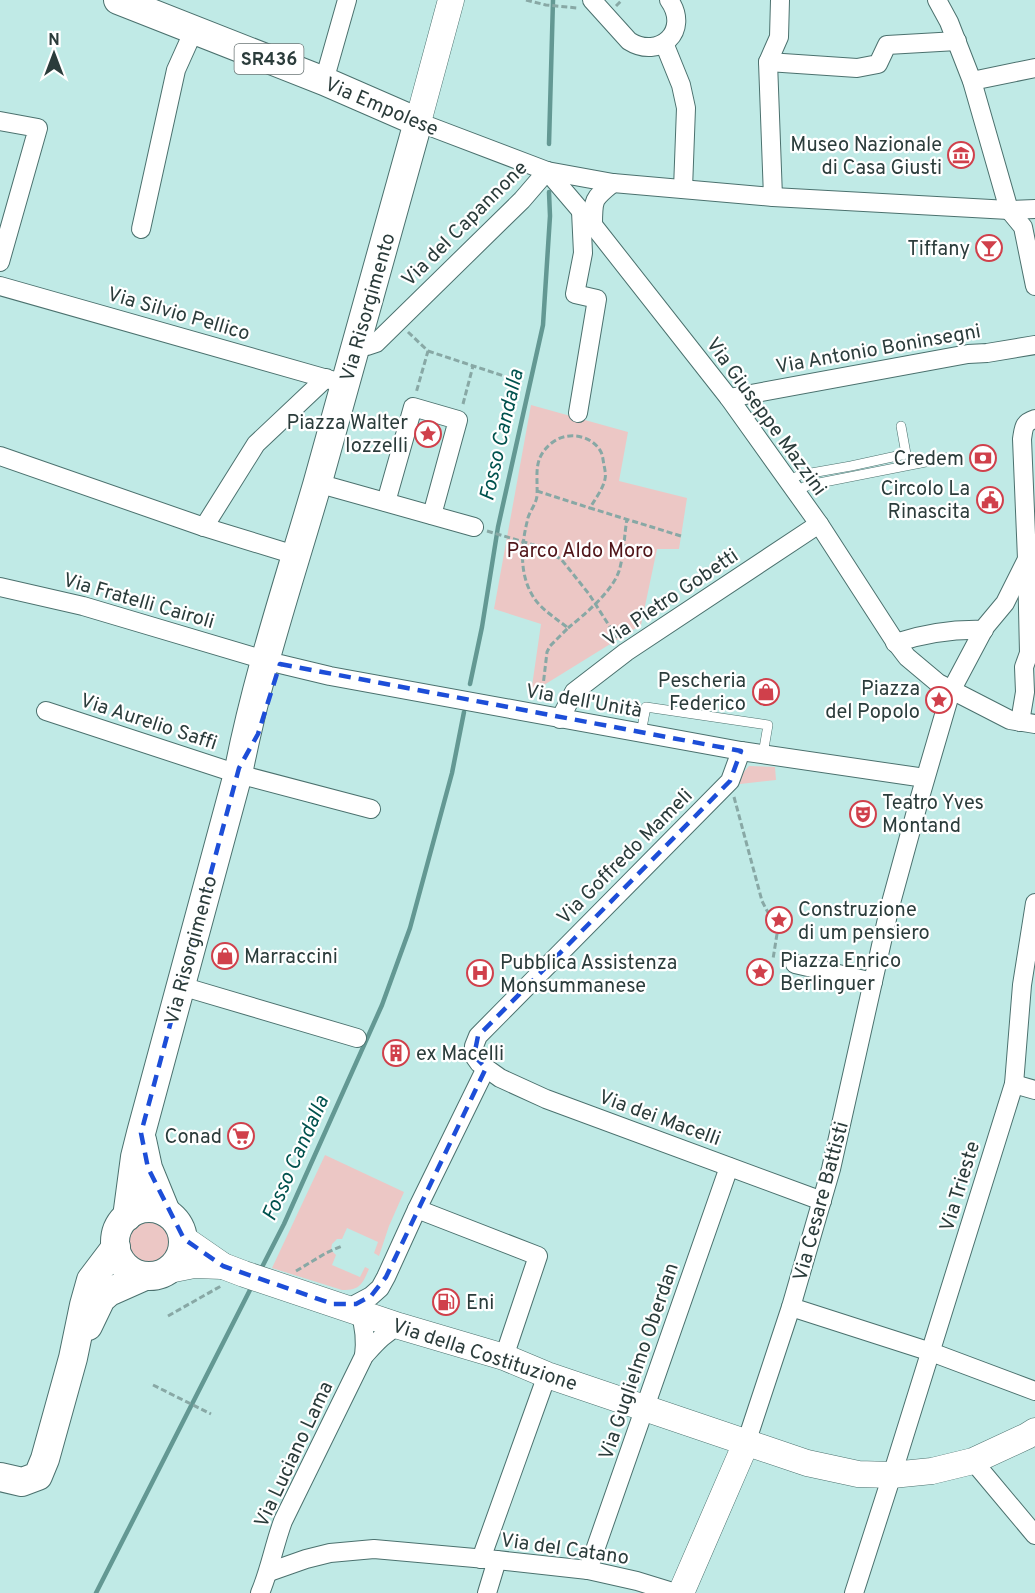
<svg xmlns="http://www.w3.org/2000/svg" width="1035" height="1593" font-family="Overpass,sans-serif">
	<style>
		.green { fill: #ecc7c5 }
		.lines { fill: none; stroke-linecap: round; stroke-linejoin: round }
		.stream { stroke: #639893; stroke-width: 4.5 }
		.lane-casing { stroke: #4b716e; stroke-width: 10 }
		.street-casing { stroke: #4b716e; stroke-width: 20 }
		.secondary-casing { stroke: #4b716e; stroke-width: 27 }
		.primary-casing { stroke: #4b716e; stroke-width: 30 }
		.path { stroke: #88a8a5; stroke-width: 3; stroke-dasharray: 6 3; stroke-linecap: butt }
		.lane { stroke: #fff; stroke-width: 9 }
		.street { stroke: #fff; stroke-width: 18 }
		.secondary { stroke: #fff; stroke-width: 26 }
		.primary { stroke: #fff; stroke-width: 28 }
		.marked { fill: none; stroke: #1d4ed8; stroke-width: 4.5; stroke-dasharray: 12 8; stroke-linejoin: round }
		.labels { text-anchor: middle; stroke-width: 4.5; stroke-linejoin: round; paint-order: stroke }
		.shield { fill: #fff; stroke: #6b7676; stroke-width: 1.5 }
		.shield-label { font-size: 18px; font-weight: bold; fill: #2b3c3b }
		.street-label { font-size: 20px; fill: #2b3c3b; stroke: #fff }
		.poi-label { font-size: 20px; fill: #2b3c3b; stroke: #fff; text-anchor: end }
		.park-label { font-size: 20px; fill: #4f1519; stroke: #fff }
		.water-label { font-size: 21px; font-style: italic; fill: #00524e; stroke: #fff }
	</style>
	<rect width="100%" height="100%" fill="#c0eae6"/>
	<g class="green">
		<polygon points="531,405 628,432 619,481 687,498 679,549 657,549 641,625 531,693 541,624 494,609"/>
		<polygon points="749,766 775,767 776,780 740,784 737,780"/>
		<path d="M325 1155 404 1192 389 1226 379 1256 374 1253 378 1242 347 1228 342 1239H337L332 1244 331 1250 336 1255 332 1265 360 1277 365 1267 369 1269C362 1284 361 1290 342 1290L272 1268Z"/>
		<circle cx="149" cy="1242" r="22"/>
	</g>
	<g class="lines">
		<g class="stream">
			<polyline points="549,144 553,0"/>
			<polyline points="470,684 482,627 498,527 543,325 550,216 549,192"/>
			<polyline points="260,1271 284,1224 382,1005 410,928 452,773 464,712"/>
			<polyline points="96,1593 252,1286"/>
		</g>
		<defs>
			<g id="lane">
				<polyline points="787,481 800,475 851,466 906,454 901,426"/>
				<polyline points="795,491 809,485 951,457"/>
				<polyline points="641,733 646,707 768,725 763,754"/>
			</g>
			<g id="street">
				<path d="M592 0 629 41C659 60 691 31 669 0"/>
				<polyline points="937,0 949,22 972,81 1009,210 1023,227 1035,286"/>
				<polyline points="664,43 681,85 686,108 683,189"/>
				<polyline points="768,62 857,68 878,64 887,45 957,41"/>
				<polyline points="324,81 347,0"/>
				<polyline points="972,81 1035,68"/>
				<polyline points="0,121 38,128 0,262"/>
				<polyline points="418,122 547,171 613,183 773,197 1009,210 1035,209"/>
				<polyline points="547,171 593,225 729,398 819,524 894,640 907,657 938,683 1010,720 1035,724"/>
				<polyline points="773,197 768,62 779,37 780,0"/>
				<path d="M593 225C593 199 593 199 613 183"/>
				<polyline points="141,229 176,70 194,30"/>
				<polyline points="0,286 345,384"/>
				<polyline points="357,344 367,346 376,343 522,200 547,171"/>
				<polyline points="729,398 968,354 987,353 1035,345"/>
				<polyline points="578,413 597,299 575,294 583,253 581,211"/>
				<polyline points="0,456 204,527 295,555"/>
				<polyline points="317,483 474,527"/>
				<polyline points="386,502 413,407 458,420 432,515"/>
				<polyline points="204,527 256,444 326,378"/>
				<polyline points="0,587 83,606 265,660"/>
				<path d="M895 643C923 634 955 629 984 630"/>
				<polyline points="280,664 330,676 741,751 925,778"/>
				<polyline points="46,711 238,774 371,809"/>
				<polyline points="560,719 574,692 626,652 819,524"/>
				<polyline points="1020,722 1025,692 1024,667 1029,653 1027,564"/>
				<polyline points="741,751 730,781 478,1036 474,1046 474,1056 479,1063 500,1078 546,1099 822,1201"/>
				<polyline points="795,964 873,982"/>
				<polyline points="181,986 357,1038"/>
				<polyline points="1014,1084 1035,1090"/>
				<polyline points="417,1209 538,1256 504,1357"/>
				<polyline points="356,1304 371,1296 380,1288 386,1277 417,1209 486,1068"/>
				<polyline points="791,1307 931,1352 1035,1391"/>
				<path d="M360 1313C365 1328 366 1340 364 1356"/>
				<path d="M746 1443 791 1307 831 1169 889 910 920 797 951 691 985 627 1005 603 1027 559 1022 439C1024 427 1023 423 1035 419"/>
				<polyline points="973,1461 1035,1535"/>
				<polyline points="481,1559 547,1375"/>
				<polyline points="588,1570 729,1167"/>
				<polyline points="269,1572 306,1559 330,1553 374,1549 497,1560 588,1570 637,1581 676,1593"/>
				<path d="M260 1593C270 1570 274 1545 283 1521L364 1356C375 1344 384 1333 399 1326"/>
				<polyline points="487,1593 497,1560"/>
				<polyline points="854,1593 892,1475 1014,1084 1022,985 1035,903"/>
			</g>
			<g id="secondary">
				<polyline points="418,122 451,0"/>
				<polyline points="184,1239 223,1266 244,1274 399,1326 504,1357 547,1375 807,1463 858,1474 892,1475 932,1471 973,1461 1027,1436 1035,1431"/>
				<polyline points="169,1270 194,1265 223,1266"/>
				<polyline points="681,1593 746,1443"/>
			</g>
			<g id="primary">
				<path d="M118 0 324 81 418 122C384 243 351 364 317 485 289 581 257 676 238 774L141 1133 135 1157 127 1217"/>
				<polyline points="142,1140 148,1168 166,1212"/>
				<circle cx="149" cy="1242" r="34"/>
				<polyline points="88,1326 101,1299 109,1292 145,1276"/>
				<polyline points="0,1477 22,1482 38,1476 45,1459 73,1358 84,1305 91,1280 116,1247"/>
			</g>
		</defs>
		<use href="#lane" class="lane-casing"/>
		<use href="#street" class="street-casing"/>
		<use href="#secondary" class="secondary-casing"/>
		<use href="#primary" class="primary-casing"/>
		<g class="path">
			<polyline points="526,0 546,5 577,8"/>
			<polyline points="616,6 622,0"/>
			<polyline points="408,332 428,351 416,393"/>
			<polyline points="428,351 513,379"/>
			<polyline points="463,404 473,366"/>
			<polyline points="537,491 590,508"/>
			<polyline points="487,531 534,545 561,559 589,594 617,638"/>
			<path d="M568 628C585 614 612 592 619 571 624 555 624 536 627 519"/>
			<path d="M543 698 545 695 543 686 547 652 550 646 568 628C557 619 542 610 534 598 519 575 521 547 527 522 528 513 536 505 537 496 538 474 532 458 553 442 568 431 592 435 601 452 603 456 603 461 604 465 605 470 606 475 605 479 603 489 595 499 590 508L681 536"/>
			<polyline points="734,797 762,901 775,926 777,934 773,959"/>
			<polyline points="296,1271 326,1253 342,1246"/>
			<polyline points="168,1316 221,1286"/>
			<polyline points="153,1385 211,1414"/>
		</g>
		<use href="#lane" class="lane"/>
		<use href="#street" class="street"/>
		<use href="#secondary" class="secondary"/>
		<use href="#primary" class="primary"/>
	</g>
	<path class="marked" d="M280 664 741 751 730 781 478 1036 474 1056 486 1068 386 1277 371 1296 356 1304H333L223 1266 184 1239 148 1168 141 1133 239 768 258 734Z"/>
	<defs>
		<symbol id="museum-ring" viewBox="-11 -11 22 22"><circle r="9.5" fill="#fff" stroke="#d0404b" stroke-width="1.5"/><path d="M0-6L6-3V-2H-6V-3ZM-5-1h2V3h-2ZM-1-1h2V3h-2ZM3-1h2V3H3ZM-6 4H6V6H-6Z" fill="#d0404b"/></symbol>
		<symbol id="bar-ring" viewBox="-11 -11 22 22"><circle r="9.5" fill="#fff" stroke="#d0404b" stroke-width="1.5"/><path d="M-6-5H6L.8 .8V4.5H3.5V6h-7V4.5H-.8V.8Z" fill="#d0404b"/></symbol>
		<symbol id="sight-ring" viewBox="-11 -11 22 22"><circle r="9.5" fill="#fff" stroke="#d0404b" stroke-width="1.5"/><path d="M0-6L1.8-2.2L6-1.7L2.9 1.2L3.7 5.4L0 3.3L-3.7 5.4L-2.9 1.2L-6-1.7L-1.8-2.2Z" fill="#d0404b"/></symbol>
		<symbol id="bank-ring" viewBox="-11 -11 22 22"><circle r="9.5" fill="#fff" stroke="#d0404b" stroke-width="1.5"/><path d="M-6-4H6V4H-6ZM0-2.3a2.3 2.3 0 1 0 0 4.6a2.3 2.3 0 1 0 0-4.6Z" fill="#d0404b"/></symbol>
		<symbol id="civic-ring" viewBox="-11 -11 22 22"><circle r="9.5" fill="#fff" stroke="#d0404b" stroke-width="1.5"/><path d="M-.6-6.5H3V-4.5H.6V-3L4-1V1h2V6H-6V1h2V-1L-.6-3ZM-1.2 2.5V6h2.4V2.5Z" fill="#d0404b"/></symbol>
		<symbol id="shop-ring" viewBox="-11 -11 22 22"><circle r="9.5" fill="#fff" stroke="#d0404b" stroke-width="1.5"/><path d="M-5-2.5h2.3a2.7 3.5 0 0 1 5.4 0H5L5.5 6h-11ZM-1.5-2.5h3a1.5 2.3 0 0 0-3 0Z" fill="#d0404b"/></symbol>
		<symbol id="theatre-ring" viewBox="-11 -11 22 22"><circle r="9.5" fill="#fff" stroke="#d0404b" stroke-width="1.5"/><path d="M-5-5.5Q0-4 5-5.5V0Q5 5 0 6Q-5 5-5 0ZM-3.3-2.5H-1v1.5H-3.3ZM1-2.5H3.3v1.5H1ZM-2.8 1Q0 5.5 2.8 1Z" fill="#d0404b"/></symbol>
		<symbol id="hospital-ring" viewBox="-11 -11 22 22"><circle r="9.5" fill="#fff" stroke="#d0404b" stroke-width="1.5"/><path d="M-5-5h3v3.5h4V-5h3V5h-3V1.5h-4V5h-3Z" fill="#d0404b"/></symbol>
		<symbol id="building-ring" viewBox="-11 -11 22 22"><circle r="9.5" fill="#fff" stroke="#d0404b" stroke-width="1.5"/><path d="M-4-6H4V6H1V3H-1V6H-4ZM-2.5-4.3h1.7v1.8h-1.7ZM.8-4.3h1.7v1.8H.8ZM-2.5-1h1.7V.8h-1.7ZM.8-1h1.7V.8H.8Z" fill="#d0404b"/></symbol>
		<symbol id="supermarket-ring" viewBox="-11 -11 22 22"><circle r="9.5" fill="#fff" stroke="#d0404b" stroke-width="1.5"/><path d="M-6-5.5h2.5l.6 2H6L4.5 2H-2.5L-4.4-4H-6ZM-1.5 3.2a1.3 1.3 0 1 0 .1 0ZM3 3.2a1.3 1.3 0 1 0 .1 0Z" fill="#d0404b"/></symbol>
		<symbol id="fuel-ring" viewBox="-11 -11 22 22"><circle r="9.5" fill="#fff" stroke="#d0404b" stroke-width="1.5"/><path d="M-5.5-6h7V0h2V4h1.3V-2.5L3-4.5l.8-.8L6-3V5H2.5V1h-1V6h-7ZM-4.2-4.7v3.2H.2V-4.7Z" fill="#d0404b"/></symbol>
	</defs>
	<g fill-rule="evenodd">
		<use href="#museum-ring" x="946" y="140" width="30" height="30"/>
		<use href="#bar-ring" x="974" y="233" width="30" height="30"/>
		<use href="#sight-ring" x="413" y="419" width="30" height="30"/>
		<use href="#bank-ring" x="968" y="443" width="30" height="30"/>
		<use href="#civic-ring" x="975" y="485" width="30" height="30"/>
		<use href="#shop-ring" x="751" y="677" width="30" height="30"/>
		<use href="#sight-ring" x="924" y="685" width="30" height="30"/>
		<use href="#theatre-ring" x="848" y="799" width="30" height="30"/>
		<use href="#sight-ring" x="764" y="905" width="30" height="30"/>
		<use href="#shop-ring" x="210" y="941" width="30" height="30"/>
		<use href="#sight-ring" x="745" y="957" width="30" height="30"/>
		<use href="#hospital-ring" x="465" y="958" width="30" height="30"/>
		<use href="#building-ring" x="381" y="1038" width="30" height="30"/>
		<use href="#supermarket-ring" x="226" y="1121" width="30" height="30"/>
		<use href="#fuel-ring" x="431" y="1287" width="30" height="30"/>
	</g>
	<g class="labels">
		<rect class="shield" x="234.5" y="44" width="69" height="30" rx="4.5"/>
		<g class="shield-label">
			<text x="269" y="65">SR436</text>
		</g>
		<g class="street-label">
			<text transform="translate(382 106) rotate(23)" y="7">Via Empolese</text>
			<text transform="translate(464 223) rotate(-45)" y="7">Via del Capannone</text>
			<text transform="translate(367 307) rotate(-74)" y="7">Via Risorgimento</text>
			<text transform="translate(179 313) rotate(16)" y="7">Via Silvio Pellico</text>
			<text transform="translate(878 348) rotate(-10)" y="7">Via Antonio Boninsegni</text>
			<text transform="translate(767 416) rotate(54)" y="7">Via Giuseppe Mazzini</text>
			<text transform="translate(670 597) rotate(-34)" y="7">Via Pietro Gobetti</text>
			<text transform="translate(139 600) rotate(16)" y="7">Via Fratelli Cairoli</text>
			<text transform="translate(584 700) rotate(10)" y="7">Via dell'Unità</text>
			<text transform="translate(149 721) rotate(18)" y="7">Via Aurelio Saffi</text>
			<text transform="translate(624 856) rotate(-45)" y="7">Via Goffredo Mameli</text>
			<text transform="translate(190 950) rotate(-75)" y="7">Via Risorgimento</text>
			<text transform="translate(660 1117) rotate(20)" y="7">Via dei Macelli</text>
			<text transform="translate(959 1186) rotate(-73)" y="7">Via Trieste</text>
			<text transform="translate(820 1201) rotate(-75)" y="7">Via Cesare Battisti</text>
			<text transform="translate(485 1354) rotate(18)" y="7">Via della Costituzione</text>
			<text transform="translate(638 1361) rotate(-71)" y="7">Via Guglielmo Oberdan</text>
			<text transform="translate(293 1454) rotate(-65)" y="7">Via Luciano Lama</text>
			<text transform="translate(565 1548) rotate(8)" y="7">Via del Catano</text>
		</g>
		<g class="poi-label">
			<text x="942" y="151">Museo Nazionale<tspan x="942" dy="23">di Casa Giusti</tspan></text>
			<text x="970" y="255">Tiffany</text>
			<text x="408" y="429">Piazza Walter<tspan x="408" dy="23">Iozzelli</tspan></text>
			<text x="964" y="465">Credem</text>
			<text x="970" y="495">Circolo La<tspan x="970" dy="23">Rinascita</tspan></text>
			<text x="746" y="687">Pescheria<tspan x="746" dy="23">Federico</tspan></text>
			<text x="920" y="695">Piazza<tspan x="920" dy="23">del Popolo</tspan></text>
			<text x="882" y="809" text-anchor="start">Teatro Yves<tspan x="882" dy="23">Montand</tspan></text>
			<text x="798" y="916" text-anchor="start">Construzione<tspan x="798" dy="23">di um pensiero</tspan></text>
			<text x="244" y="963" text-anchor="start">Marraccini</text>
			<text x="780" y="967" text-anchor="start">Piazza Enrico<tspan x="780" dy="23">Berlinguer</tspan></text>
			<text x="500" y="969" text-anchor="start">Pubblica Assistenza<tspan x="500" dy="23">Monsummanese</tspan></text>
			<text x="416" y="1060" text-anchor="start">ex Macelli</text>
			<text x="222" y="1143">Conad</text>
			<text x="466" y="1309" text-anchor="start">Eni</text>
		</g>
		<g class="park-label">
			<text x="580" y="557">Parco Aldo Moro</text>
		</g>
		<g class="water-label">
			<text transform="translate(501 435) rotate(-77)" y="7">Fosso Candalla</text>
			<text transform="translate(295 1158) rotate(-66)" y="7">Fosso Candalla</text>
		</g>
	</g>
	<g transform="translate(54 54)" stroke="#ffffff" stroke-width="4.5" paint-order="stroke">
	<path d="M0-4.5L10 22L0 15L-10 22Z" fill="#2b3c3b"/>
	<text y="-9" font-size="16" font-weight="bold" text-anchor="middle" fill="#2b3c3b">N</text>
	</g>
</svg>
